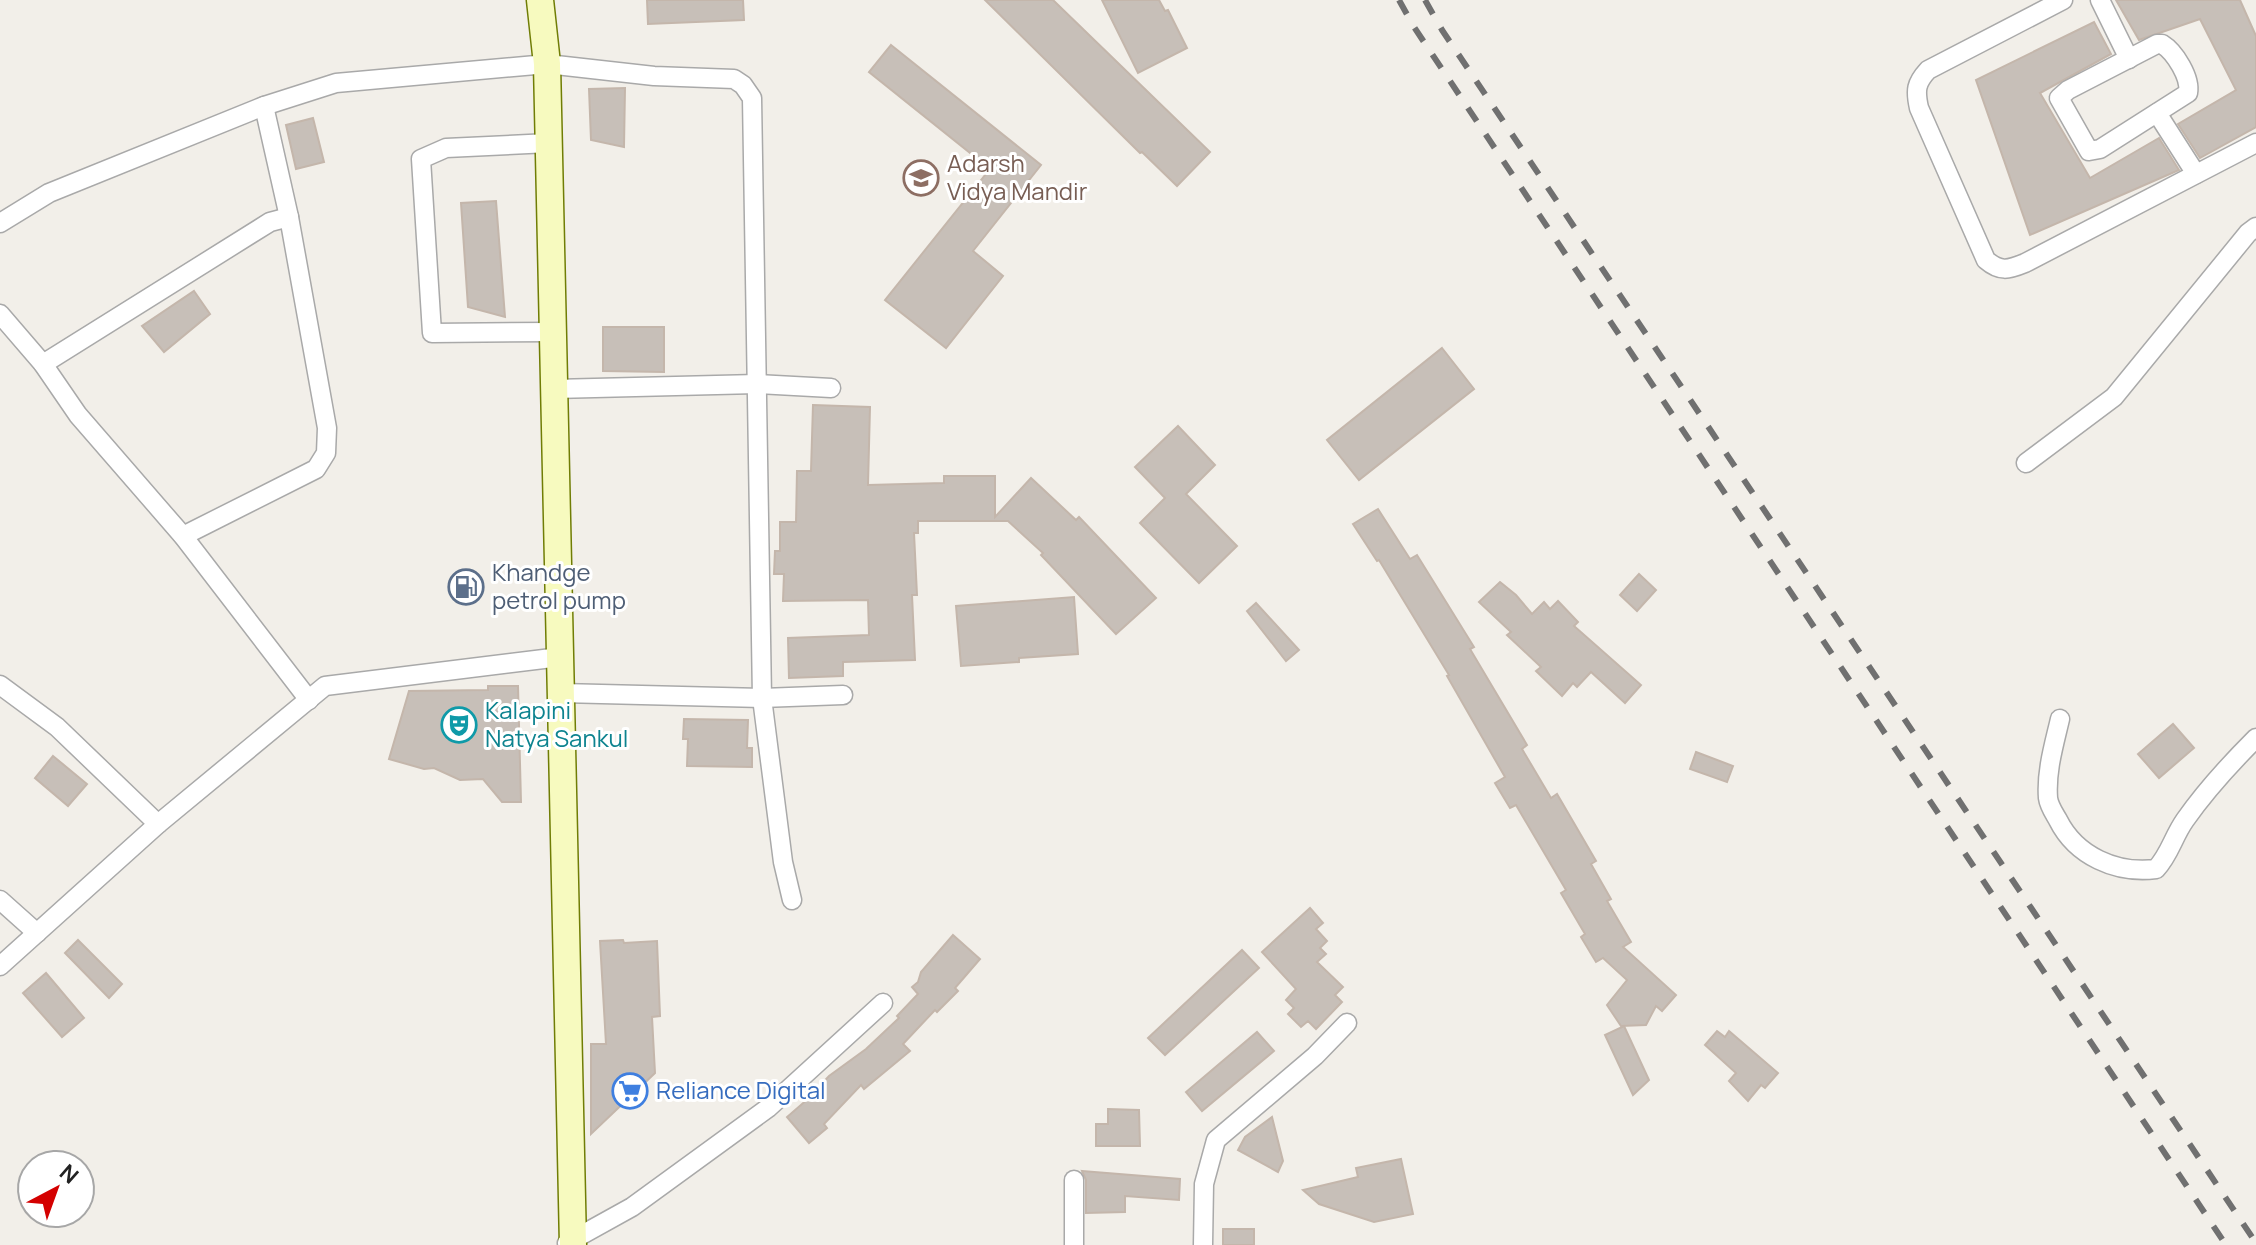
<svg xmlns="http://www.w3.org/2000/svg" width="2256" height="1245" font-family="Manrope,sans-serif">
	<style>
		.building { fill: #c7bfb8; stroke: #c4b6ab; stroke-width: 2 }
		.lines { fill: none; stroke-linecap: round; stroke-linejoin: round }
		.minor-casing { stroke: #a9a9a9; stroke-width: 21 }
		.secondary-casing { stroke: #707d05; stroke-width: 29 }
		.minor { stroke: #fff; stroke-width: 18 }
		.secondary { stroke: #f7fabf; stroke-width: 26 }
		.rail { stroke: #707070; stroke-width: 6; stroke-dasharray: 16 16; stroke-linecap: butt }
		.labels { text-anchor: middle; stroke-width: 6; stroke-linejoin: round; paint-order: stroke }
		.education-label { font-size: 24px; fill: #785e54; stroke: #fff; text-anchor: start }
		.service-label { font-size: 24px; fill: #4e5e75; stroke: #fff; text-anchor: start }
		.culture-label { font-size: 24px; fill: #0d838f; stroke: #fff; text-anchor: start }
		.shop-label { font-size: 24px; fill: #366cbe; stroke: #fff; text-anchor: start }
	</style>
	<rect width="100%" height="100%" fill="#f2efe9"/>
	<g class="building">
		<polygon points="647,0 743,0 744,20 648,24"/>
		<polygon points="985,0 1053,0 1210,152 1177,186 1142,152 1140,153"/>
		<polygon points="1102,0 1159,0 1165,11 1168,10 1187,48 1138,73"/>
		<polygon points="2116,0 2240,0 2256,36 2256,127 2200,158 2178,124 2236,90 2200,19 2139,40"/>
		<polygon points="2094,22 2111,54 2040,93 2090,178 2159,138 2179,170 2030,235 1976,80"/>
		<polygon points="891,45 1041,165 973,251 1003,276 946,348 885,300 990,169 869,72"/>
		<polygon points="625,88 624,147 591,140 589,89"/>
		<polygon points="313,118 324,162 296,169 286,125"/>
		<polygon points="496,201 505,317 468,307 461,203"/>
		<polygon points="194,291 210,314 164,352 142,326"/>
		<polygon points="603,327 664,327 664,372 603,371"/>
		<polygon points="1442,348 1474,389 1359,480 1327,440"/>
		<polygon points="813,405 870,407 868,485 944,483 944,476 995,476 995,517 1031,478 1076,520 1079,517 1156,598 1116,634 1041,555 1043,553 1008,521 918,521 918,533 914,533 917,595 912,595 915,660 843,662 843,676 789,678 788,638 869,635 868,600 783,601 784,574 774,574 775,551 780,551 780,522 796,522 797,471 811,471"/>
		<polygon points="1178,426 1215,465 1186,494 1237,546 1199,583 1140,523 1165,498 1135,467"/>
		<polygon points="1378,509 1410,559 1417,555 1474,647 1470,649 1527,745 1522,749 1551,798 1557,794 1596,861 1591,864 1611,899 1607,901 1631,942 1623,947 1676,995 1662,1011 1656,1006 1646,1025 1621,1026 1607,1005 1627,980 1603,958 1596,962 1581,937 1585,934 1561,893 1566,890 1516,805 1510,808 1495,783 1505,777 1447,676 1449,675 1379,560 1377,561 1353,524"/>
		<polygon points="1639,574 1656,590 1637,611 1620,595"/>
		<polygon points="1500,582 1516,595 1532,614 1544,602 1550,609 1558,601 1578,622 1574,626 1641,685 1625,703 1591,672 1577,687 1573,683 1562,696 1536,671 1541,667 1507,635 1511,632 1479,602"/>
		<polygon points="1074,597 1078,654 1019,658 1019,662 961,666 956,606"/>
		<polygon points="1256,603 1299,650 1286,661 1247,611"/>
		<polygon points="488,686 518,686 521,802 502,802 483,779 460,780 434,768 424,769 389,759 409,691 488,690"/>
		<polygon points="684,719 748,720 747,748 752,748 752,767 687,766 688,739 683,739"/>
		<polygon points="2173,724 2194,748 2159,778 2138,754"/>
		<polygon points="1696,752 1733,766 1727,782 1690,769"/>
		<polygon points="53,756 87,784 68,806 35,778"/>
		<polygon points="1310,908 1323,923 1316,929 1327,941 1320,948 1326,954 1317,962 1343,987 1335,995 1342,1002 1316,1029 1308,1021 1301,1027 1288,1014 1294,1008 1286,1000 1296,989 1262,952"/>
		<polygon points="953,935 980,959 955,988 958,991 937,1012 935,1010 903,1044 910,1051 864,1089 861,1085 824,1124 827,1128 809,1143 787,1117 817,1091 816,1090 829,1076 866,1049 899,1018 897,1016 918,994 912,987 918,982 921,972"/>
		<polygon points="78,940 122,984 109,998 65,953"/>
		<polygon points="623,940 624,943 657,941 660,1016 652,1017 655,1073 591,1134 591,1044 606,1044 600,941"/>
		<polygon points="1242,950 1259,968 1165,1055 1148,1038"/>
		<polygon points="46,973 84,1018 62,1037 23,993"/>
		<polygon points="1624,1026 1649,1080 1633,1095 1605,1035"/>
		<polygon points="1717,1031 1725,1037 1729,1031 1778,1073 1765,1088 1761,1085 1748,1101 1729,1081 1736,1073 1705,1045"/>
		<polygon points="1257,1032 1274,1051 1202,1111 1186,1092"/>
		<polygon points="1108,1109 1139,1110 1140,1146 1096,1146 1096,1124 1108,1124"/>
		<polygon points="1272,1117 1283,1161 1278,1172 1238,1150 1245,1137"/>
		<polygon points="1401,1159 1413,1214 1374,1222 1319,1204 1303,1190 1358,1177 1356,1168"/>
		<polygon points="1082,1171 1180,1179 1179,1200 1125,1196 1125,1212 1086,1213 1086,1180"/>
		<rect x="1223" y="1229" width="31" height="16"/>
	</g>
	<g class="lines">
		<defs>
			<g id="minor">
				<path d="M2063 0 1928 70C1916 83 1915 90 1919 108L1986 260C2000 272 2008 270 2025 263L2256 143"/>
				<polyline points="2100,0 2129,59"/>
				<path d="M2157 44H2162C2175 52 2191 78 2188 93L2100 149 2089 151 2059 98 2068 90Z"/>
				<polyline points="2157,113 2196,174"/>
				<polyline points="549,143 446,148 421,159 432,333 553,332"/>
				<polyline points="0,223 49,193 264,106 336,83 547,64 654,76 734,79 743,85 752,98 762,698 783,862 792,900"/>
				<polyline points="0,314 43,364 78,415 183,536 309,700"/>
				<polyline points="43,364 270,222 289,217"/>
				<polyline points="554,389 757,384 831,388"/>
				<polyline points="2026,463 2114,397 2248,233 2256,227"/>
				<polyline points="183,536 316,469 326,453 327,428 289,217 264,106"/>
				<polyline points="0,685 57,727 158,824"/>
				<polyline points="561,693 762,698 843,695"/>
				<path d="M2060 719C2054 745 2046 771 2048 798 2049 806 2054 813 2058 820 2076 856 2116 874 2156 869 2170 854 2173 837 2185 820 2206 790 2230 764 2256 738"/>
				<polyline points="0,900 37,933"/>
				<polyline points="0,966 158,824 325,686 560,657"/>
				<polyline points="567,1243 632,1207 768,1108 883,1003"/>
				<polyline points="1074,1245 1074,1180"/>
				<polyline points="1203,1245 1204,1184 1216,1140 1315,1056 1347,1023"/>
			</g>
			<polyline id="secondary" points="540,0 547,64 573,1245"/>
		</defs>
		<use href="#minor" class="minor-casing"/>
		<use href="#secondary" class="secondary-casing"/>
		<use href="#minor" class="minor"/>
		<use href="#secondary" class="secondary"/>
		<g class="rail">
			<polyline points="1399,0 1414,27 2226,1245"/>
			<polyline points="1425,0 1442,30 2256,1243"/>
		</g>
	</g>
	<defs>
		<symbol id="school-ring" viewBox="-11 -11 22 22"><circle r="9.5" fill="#fff" stroke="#8d6e63" stroke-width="1.5"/><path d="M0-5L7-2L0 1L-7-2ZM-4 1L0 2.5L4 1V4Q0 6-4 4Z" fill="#8d6e63"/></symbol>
		<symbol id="fuel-ring" viewBox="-11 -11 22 22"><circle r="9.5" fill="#fff" stroke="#5c6f8a" stroke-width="1.5"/><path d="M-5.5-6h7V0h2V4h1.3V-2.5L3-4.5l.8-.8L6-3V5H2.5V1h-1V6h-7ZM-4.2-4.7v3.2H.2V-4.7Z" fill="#5c6f8a"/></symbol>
		<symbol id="theatre-ring" viewBox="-11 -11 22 22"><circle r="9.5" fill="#fff" stroke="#0f9aa8" stroke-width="1.5"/><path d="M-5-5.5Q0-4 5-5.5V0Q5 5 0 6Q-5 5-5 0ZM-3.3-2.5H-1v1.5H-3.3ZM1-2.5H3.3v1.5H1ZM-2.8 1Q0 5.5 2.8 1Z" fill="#0f9aa8"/></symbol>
		<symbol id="supermarket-ring" viewBox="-11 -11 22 22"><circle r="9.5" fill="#fff" stroke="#3f7fe0" stroke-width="1.5"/><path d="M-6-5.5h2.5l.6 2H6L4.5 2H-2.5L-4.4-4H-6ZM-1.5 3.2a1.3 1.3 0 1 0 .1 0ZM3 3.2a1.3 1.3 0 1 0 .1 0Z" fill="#3f7fe0"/></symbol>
	</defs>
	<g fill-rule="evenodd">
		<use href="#school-ring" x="901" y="158" width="40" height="40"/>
		<use href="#fuel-ring" x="446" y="567" width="40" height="40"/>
		<use href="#theatre-ring" x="439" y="705" width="40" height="40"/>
		<use href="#supermarket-ring" x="610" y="1071" width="40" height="40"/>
	</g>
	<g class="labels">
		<g class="education-label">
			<text x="947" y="172">Adarsh<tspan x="947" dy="28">Vidya Mandir</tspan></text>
		</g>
		<g class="service-label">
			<text x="492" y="581">Khandge<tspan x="492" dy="28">petrol pump</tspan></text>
		</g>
		<g class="culture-label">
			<text x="485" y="719">Kalapini<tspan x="485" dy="28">Natya Sankul</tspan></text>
		</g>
		<g class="shop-label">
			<text x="656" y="1099">Reliance Digital</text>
		</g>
	</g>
	<g transform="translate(56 1189) rotate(41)"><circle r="38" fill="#ffffff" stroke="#a7a7a7" stroke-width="2"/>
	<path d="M0-6L14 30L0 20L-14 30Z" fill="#d40000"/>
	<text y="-12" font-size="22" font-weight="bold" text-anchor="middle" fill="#222222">N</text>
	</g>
</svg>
